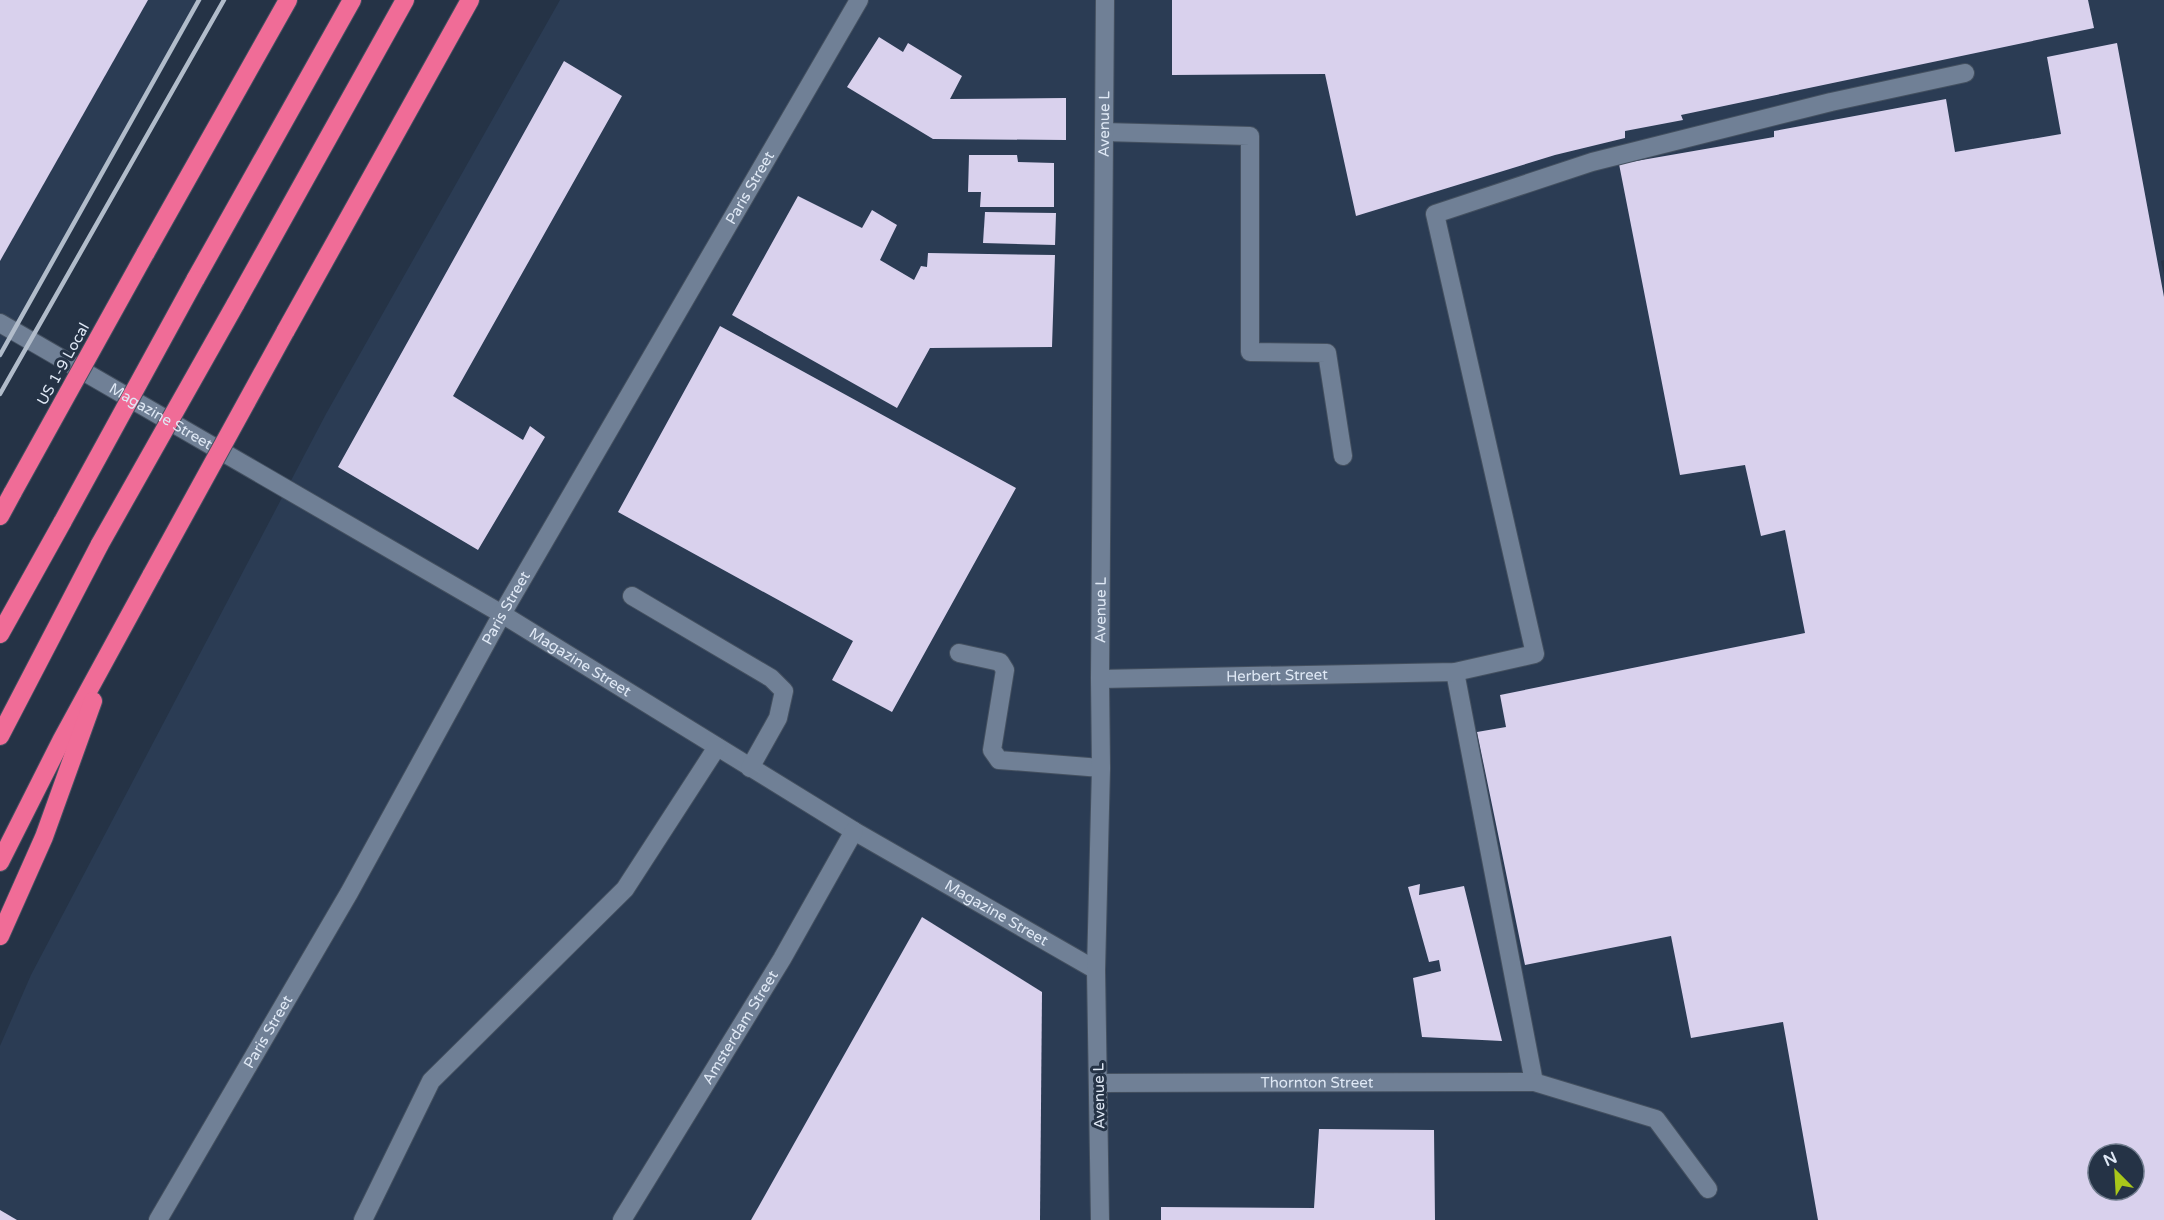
<svg xmlns="http://www.w3.org/2000/svg" width="2164" height="1220" font-family="'Varela Round',sans-serif">
	<style>
		.built { fill: #2b3c54; fill-rule: evenodd }
		.building { fill: #d9d1ed; fill-rule: evenodd }
		.lines { fill: none; stroke-linecap: round; stroke-linejoin: round }
		.minor-casing { stroke: #445060; stroke-width: 20 }
		.highway-casing { stroke: #445060; stroke-width: 20 }
		.minor { stroke: #708096; stroke-width: 18 }
		.highway { stroke: #f06c97; stroke-width: 18 }
		.rail { stroke: #b1bcca; stroke-width: 4.5 }
		.highway-bridge-casing { stroke: #445060; stroke-width: 20; stroke-linecap: butt }
		.highway-bridge { stroke: #f06c97; stroke-width: 18 }
		.labels { text-anchor: middle; stroke-width: 6; stroke-linejoin: round; paint-order: stroke }
		.street-label { font-size: 15px; fill: #dfe8f5; stroke: #253346 }
	</style>
	<rect width="100%" height="100%" fill="#253346"/>
	<g class="built">
		<polygon points="0,0 202,0 0,360"/>
		<path d="M560 0H2164V260L2161 261 2164 275V1220H0V1046L31 975 326 414ZM2098 1154H2134V1190H2098Z"/>
	</g>
	<g class="building">
		<polygon points="0,0 148,0 0,261"/>
		<polygon points="1172,0 2088,0 2094,28 1681,115 1683,120 1625,131 1625,138 1555,155 1356,216 1325,74 1172,75"/>
		<polygon points="879,37 903,52 908,43 962,76 950,99 1066,98 1066,140 933,139 847,87"/>
		<path d="M2117 43 2164 297V1220H1818L1783 1022 1691 1038 1671 936 1525 965 1477 732 1506 727 1500 695 1805 633 1785 530 1761 536 1745 465 1680 475 1619 164 1774 137V131L1946 99 1955 152 2061 134 2047 57ZM2098 1154H2134V1190H2098Z"/>
		<polygon points="564,61 622,96 453,396 523,440 530,426 545,437 478,550 338,467"/>
		<polygon points="969,155 1017,155 1018,162 1054,163 1054,207 980,207 981,192 968,192"/>
		<polygon points="798,196 862,228 872,210 897,225 880,260 914,280 921,266 927,267 928,253 1055,255 1052,347 930,348 897,408 732,315"/>
		<polygon points="985,212 1056,213 1055,245 983,243"/>
		<polygon points="720,326 1016,488 892,712 832,680 853,641 618,512"/>
		<polygon points="1420,884 1419,895 1464,886 1502,1041 1422,1037 1413,978 1441,971 1439,960 1429,962 1408,887"/>
		<polygon points="922,917 1042,992 1040,1220 751,1220"/>
		<polygon points="1319,1129 1434,1130 1435,1220 1161,1220 1161,1207 1314,1208"/>
		<polygon points="0,1210 17,1220 0,1220"/>
	</g>
	<g class="lines">
		<defs>
			<g id="minor">
				<polyline points="1104,132 1250,136 1250,352 1327,353 1343,456"/>
				<path id="s1" d="M0 323 502 614 854 831 1096 970"/>
				<polyline points="632,596 771,678 784,691 778,718 750,768"/>
				<polyline points="959,653 1000,662 1005,670 992,750 999,760 1101,768"/>
				<polyline points="1455,672 1534,1082"/>
				<path id="s2" d="M1100 679 1455 672 1535 654 1435 214 1592 162 1831 102 1965 73"/>
				<path id="s3" d="M1099 1083 1534 1082 1656 1119 1708 1189"/>
				<path id="s4" d="M158 1220 349 893 502 614 859 0"/>
				<polyline points="363,1220 431,1081 625,889 717,747"/>
				<path id="s5" d="M622 1220 782 959 854 831"/>
				<path id="s6" d="M1100 1220 1096 970 1101 768 1100 679 1105 0"/>
			</g>
			<g id="highway">
				<polyline points="145,254 288,0"/>
				<polyline points="195,280 352,0"/>
				<polyline points="235,305 405,0"/>
				<polyline points="285,332 470,0"/>
				<polyline points="0,516 13,492"/>
				<polyline points="0,634 63,521"/>
				<polyline points="0,736 100,544"/>
				<polyline points="0,862 62,739 152,574"/>
				<polyline points="0,936 44,837 93,701"/>
			</g>
		</defs>
		<use href="#minor" class="minor-casing"/>
		<use href="#highway" class="highway-casing"/>
		<use href="#minor" class="minor"/>
		<use href="#highway" class="highway"/>
		<g class="rail">
			<polyline points="0,355 199,0"/>
			<polyline points="0,394 224,0"/>
		</g>
		<defs>
			<g id="highway-bridge">
				<polyline points="13,492 145,254"/>
				<polyline points="63,521 195,280"/>
				<polyline points="100,544 235,305"/>
				<polyline points="152,574 285,332"/>
			</g>
		</defs>
		<use href="#highway-bridge" class="highway-bridge-casing"/>
		<use href="#highway-bridge" class="highway-bridge"/>
	</g>
	<g class="labels">
		<g class="street-label">
			<text dy="5" stroke="none"><textPath href="#s6" startOffset="1096">Avenue L</textPath></text>
			<text dy="5" stroke="none"><textPath href="#s4" startOffset="1190">Paris Street</textPath></text>
			<text transform="translate(63 364) rotate(-61)" y="5">US 1-9 Local</text>
			<text dy="5" stroke="none"><textPath href="#s1" startOffset="186">Magazine Street</textPath></text>
			<text dy="5" stroke="none"><textPath href="#s4" startOffset="704">Paris Street</textPath></text>
			<text dy="5" stroke="none"><textPath href="#s6" startOffset="610">Avenue L</textPath></text>
			<text dy="5" stroke="none"><textPath href="#s1" startOffset="672">Magazine Street</textPath></text>
			<text dy="5" stroke="none"><textPath href="#s2" startOffset="177">Herbert Street</textPath></text>
			<text dy="5" stroke="none"><textPath href="#s1" startOffset="1158">Magazine Street</textPath></text>
			<text dy="5" stroke="none"><textPath href="#s5" startOffset="226">Amsterdam Street</textPath></text>
			<text dy="5" stroke="none"><textPath href="#s4" startOffset="218">Paris Street</textPath></text>
			<text dy="5" stroke="none"><textPath href="#s3" startOffset="218">Thornton Street</textPath></text>
			<text transform="translate(1099 1096) rotate(-91)" y="5">Avenue L</text>
		</g>
	</g>
	<g transform="translate(2116 1172) rotate(336)"><circle r="28" fill="#253346" stroke="#6f7b8c" stroke-width="1.5"/>
	<path d="M0-4.5L10 22L0 15L-10 22Z" fill="#a9c71a"/>
	<text y="-9" font-size="16" font-weight="bold" text-anchor="middle" fill="#dfe8f5">N</text>
	</g>
</svg>
